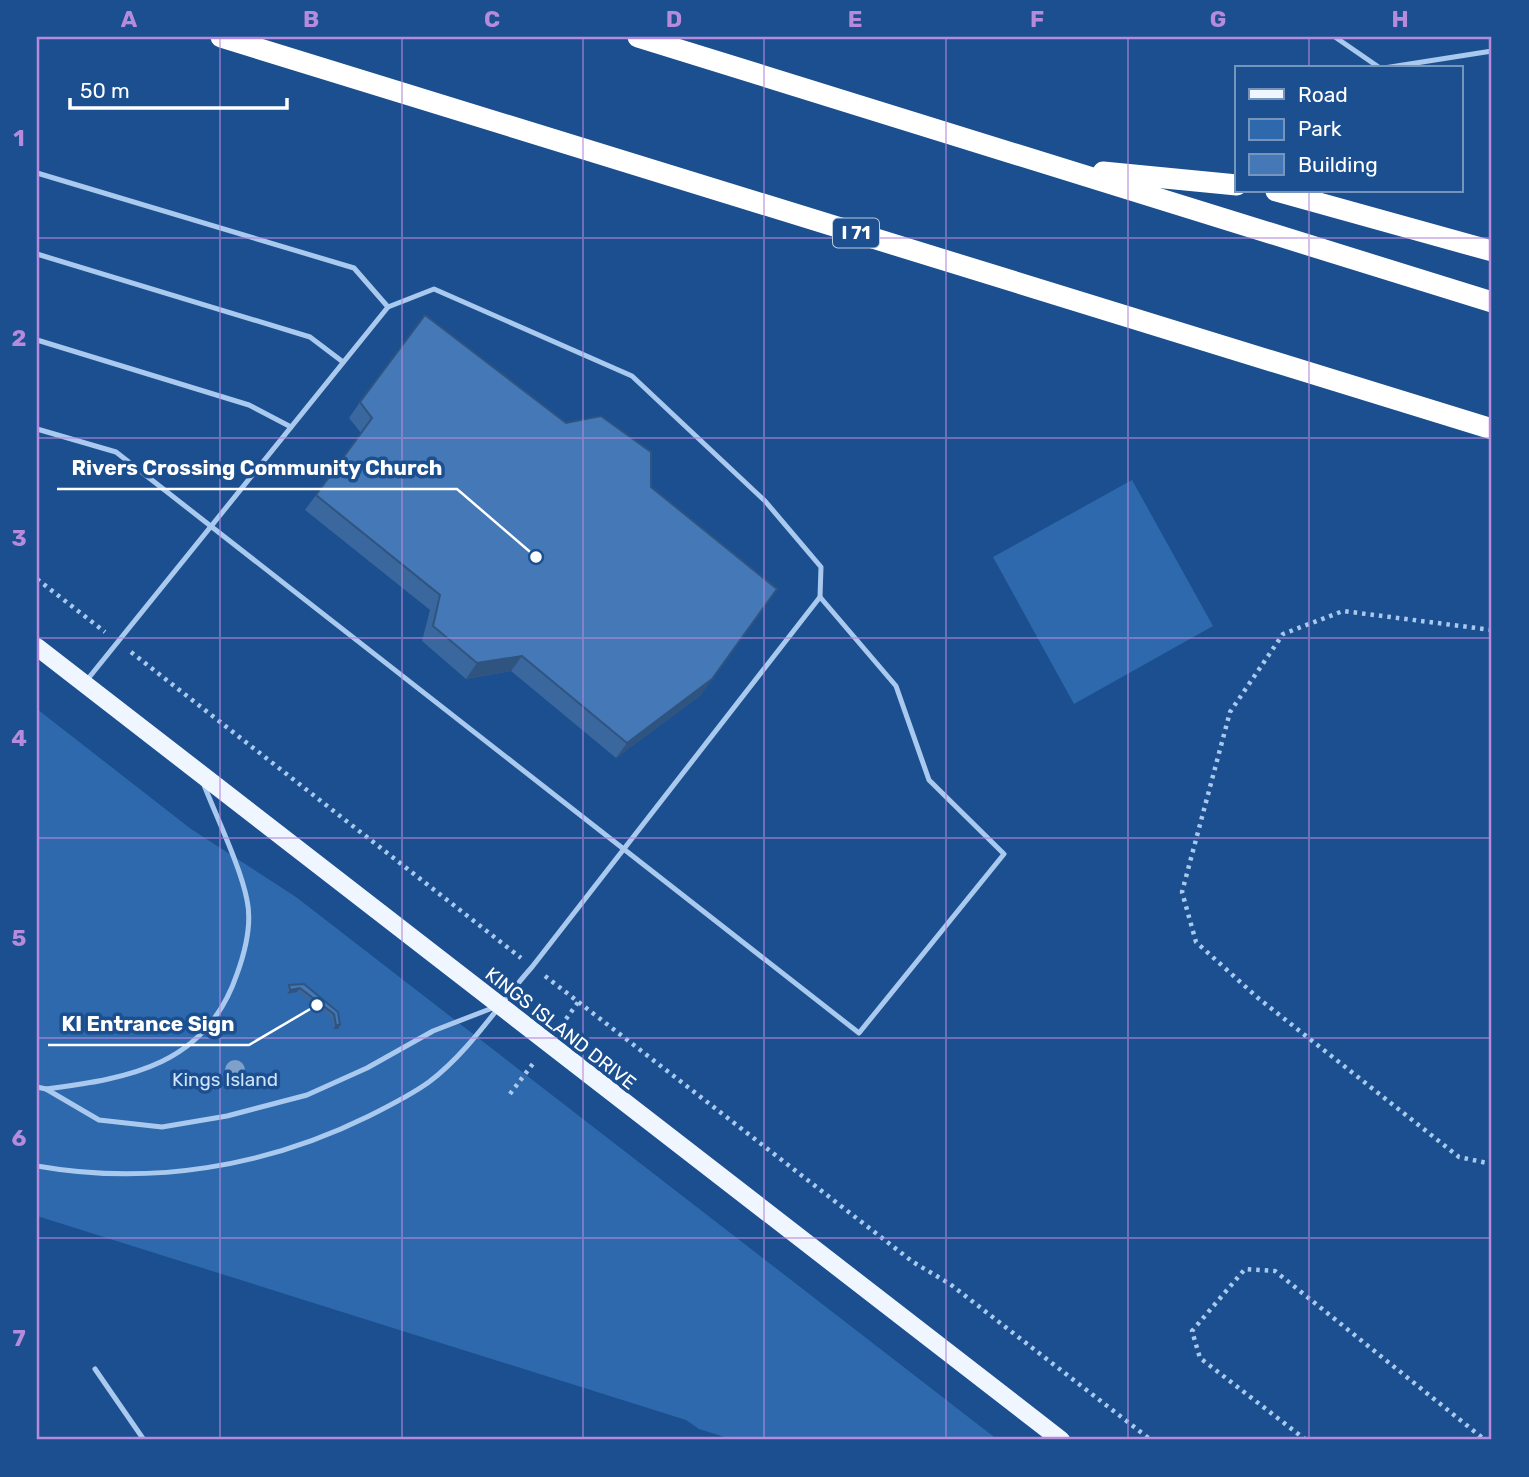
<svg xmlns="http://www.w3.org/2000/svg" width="1529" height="1477" font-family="Rubik,sans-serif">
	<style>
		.green { fill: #2e69ad }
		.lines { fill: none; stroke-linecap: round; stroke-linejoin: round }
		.path { stroke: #a9c9ee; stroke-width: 4.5; stroke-dasharray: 3.5 5; stroke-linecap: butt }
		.service { stroke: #a9c9ee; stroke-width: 5 }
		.primary { stroke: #f0f6ff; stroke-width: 18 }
		.motorway { stroke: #fff; stroke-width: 21 }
		.tree { fill: #7ea0ca }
		.wall { fill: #3a679d }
		.shaded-wall { fill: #305480 }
		.building { fill: #4478b7; stroke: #305480; stroke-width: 2 }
		.grid { fill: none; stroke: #b68bdc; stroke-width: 2; stroke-opacity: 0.55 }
		.labels { text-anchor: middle; stroke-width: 7; stroke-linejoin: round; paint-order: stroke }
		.shield { fill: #1b4f8f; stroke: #bbcadd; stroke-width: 2 }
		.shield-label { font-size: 18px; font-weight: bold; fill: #fff }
		.street-label { font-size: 19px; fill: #fff; stroke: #1b4f8f }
		.park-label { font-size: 19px; fill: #cfe3fa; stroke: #1b4f8f }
		.leader { fill: none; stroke: #fff; stroke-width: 2.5 }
		.callout-dot { fill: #fff; stroke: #1b4f8f; stroke-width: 2.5 }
		.callout-label { font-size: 21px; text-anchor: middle; font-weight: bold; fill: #fff; stroke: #1b4f8f; stroke-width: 7; stroke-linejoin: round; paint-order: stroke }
		.neatline { fill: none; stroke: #b68bdc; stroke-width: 2.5 }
		.grid-label { font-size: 23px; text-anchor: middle; font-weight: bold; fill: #b68bdc }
	</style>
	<rect width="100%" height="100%" fill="#1b4f8f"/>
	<g class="green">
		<polygon points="1132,480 1213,626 1074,704 993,557"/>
		<polygon points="37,709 191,829 296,897 998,1440 734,1440 699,1429 686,1420 37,1216"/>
	</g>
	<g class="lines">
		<g class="path">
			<polyline points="37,579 105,632"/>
			<polyline points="1492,630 1343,611 1283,634 1230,712 1182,892 1196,942 1258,998 1459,1157 1492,1164"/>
			<polyline points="131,652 521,958"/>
			<polyline points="545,976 913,1262 950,1284 1151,1440"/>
			<polyline points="561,1026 579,1001"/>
			<polyline points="510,1094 535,1061"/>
			<polyline points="1306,1440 1200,1358 1192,1331 1245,1269 1275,1271 1485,1440"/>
		</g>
		<g class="service">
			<polyline points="1335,37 1380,68"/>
			<polyline points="1384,68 1492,51"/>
			<polyline points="37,173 354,268 388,307"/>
			<polyline points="37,254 310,337 343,362"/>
			<polyline points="37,340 249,405 291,427"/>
			<polyline points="37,429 116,452 859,1033 1004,854 929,780 896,686 820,597"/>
			<polyline points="37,1087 46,1089 99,1120 162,1127 227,1116 307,1095 367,1068 433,1031 495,1007"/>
			<path d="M46 1089C131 1078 206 1065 237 974 245 952 252 923 247 900 241 868 217 818 204 785"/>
			<path d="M37 1166C150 1186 266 1167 369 1116 389 1106 411 1095 429 1082 470 1051 498 1005 532 967L820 597 821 567 765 501 632 376 434 289 388 307 87 680"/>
			<polyline points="95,1369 144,1440"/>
		</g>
		<polyline class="primary" points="37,647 1061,1440"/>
		<g class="motorway">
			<polyline points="221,37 1492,429"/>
			<polyline points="638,37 1492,302"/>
			<polyline points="1103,172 1237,185"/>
			<polyline points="1276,191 1492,251"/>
		</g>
	</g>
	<circle class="tree" cx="235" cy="1070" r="10"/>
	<g class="wall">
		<polygon points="360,402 566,423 651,487 701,695 616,758 511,671 466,679 422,641 430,610 305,510 361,433 349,418"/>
		<polygon points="304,984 338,1012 340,1025 338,1029 333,1029 331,1018 297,992 287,994 287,989 289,985"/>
	</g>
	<g class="shaded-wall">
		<polygon points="777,589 701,695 616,758 627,743"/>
		<polygon points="522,656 511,671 466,679 477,663"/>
		<polygon points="300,988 297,992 287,994 290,990"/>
		<polygon points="336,1025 340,1025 338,1029 333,1029"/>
	</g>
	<g class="building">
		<polygon points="425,315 566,423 601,416 651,452 651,487 777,589 712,679 627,743 522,656 477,663 433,626 440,595 316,495 372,418 360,402"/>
		<polygon points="304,984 338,1012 340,1025 336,1025 334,1014 300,988 290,990 289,985"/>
	</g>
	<path class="grid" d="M220 37V1440M402 37V1440M583 37V1440M764 37V1440M946 37V1440M1128 37V1440M1309 37V68M1309 191V1440M37 238H1492M37 438H1492M37 638H1492M37 838H1492M37 1038H1492M37 1238H1492"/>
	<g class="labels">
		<rect class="shield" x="833" y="218.5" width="46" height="29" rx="5"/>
		<g class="shield-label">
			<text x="856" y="239">I 71</text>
		</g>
		<g class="street-label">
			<text transform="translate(561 1028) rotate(38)" y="7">KINGS ISLAND DRIVE</text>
		</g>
		<g class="park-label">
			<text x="225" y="1086">Kings Island</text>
		</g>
	</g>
	<path class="leader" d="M536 557L457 489H57M317 1005L249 1045H48"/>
	<g class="callout-dot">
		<circle cx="536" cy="557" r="7"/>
		<circle cx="317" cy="1005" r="7"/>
	</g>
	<g class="callout-label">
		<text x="257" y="475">Rivers Crossing Community Church</text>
		<text x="148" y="1031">KI Entrance Sign</text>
	</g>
	<rect width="1529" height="1477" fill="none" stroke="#1b4f8f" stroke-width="77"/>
	<rect x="1235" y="66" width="228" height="126" fill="#1b4f8f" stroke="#7695bc" stroke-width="2"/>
	<rect x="1249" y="89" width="35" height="10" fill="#f0f6ff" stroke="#7695bc" stroke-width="2"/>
	<text x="1298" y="102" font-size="21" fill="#ffffff">Road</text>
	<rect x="1249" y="119" width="35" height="21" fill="#2e69ad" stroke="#7695bc" stroke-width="2"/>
	<text x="1298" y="136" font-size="21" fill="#ffffff">Park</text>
	<rect x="1249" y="154" width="35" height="21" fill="#4478b7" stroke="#7695bc" stroke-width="2"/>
	<text x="1298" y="172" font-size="21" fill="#ffffff">Building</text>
	<path d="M70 98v10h217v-10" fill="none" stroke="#ffffff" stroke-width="3.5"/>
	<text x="80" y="98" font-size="21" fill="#ffffff" stroke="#1b4f8f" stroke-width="5" paint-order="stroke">50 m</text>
	<rect x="38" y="38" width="1452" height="1400" class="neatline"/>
	<g class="grid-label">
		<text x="129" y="27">A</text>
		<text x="311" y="27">B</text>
		<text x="492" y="27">C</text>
		<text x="674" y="27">D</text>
		<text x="855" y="27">E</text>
		<text x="1037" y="27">F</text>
		<text x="1218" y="27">G</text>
		<text x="1400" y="27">H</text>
		<text x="19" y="146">1</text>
		<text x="19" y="346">2</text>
		<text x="19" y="546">3</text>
		<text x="19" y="746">4</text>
		<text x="19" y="946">5</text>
		<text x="19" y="1146">6</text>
		<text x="19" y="1346">7</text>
	</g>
</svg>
